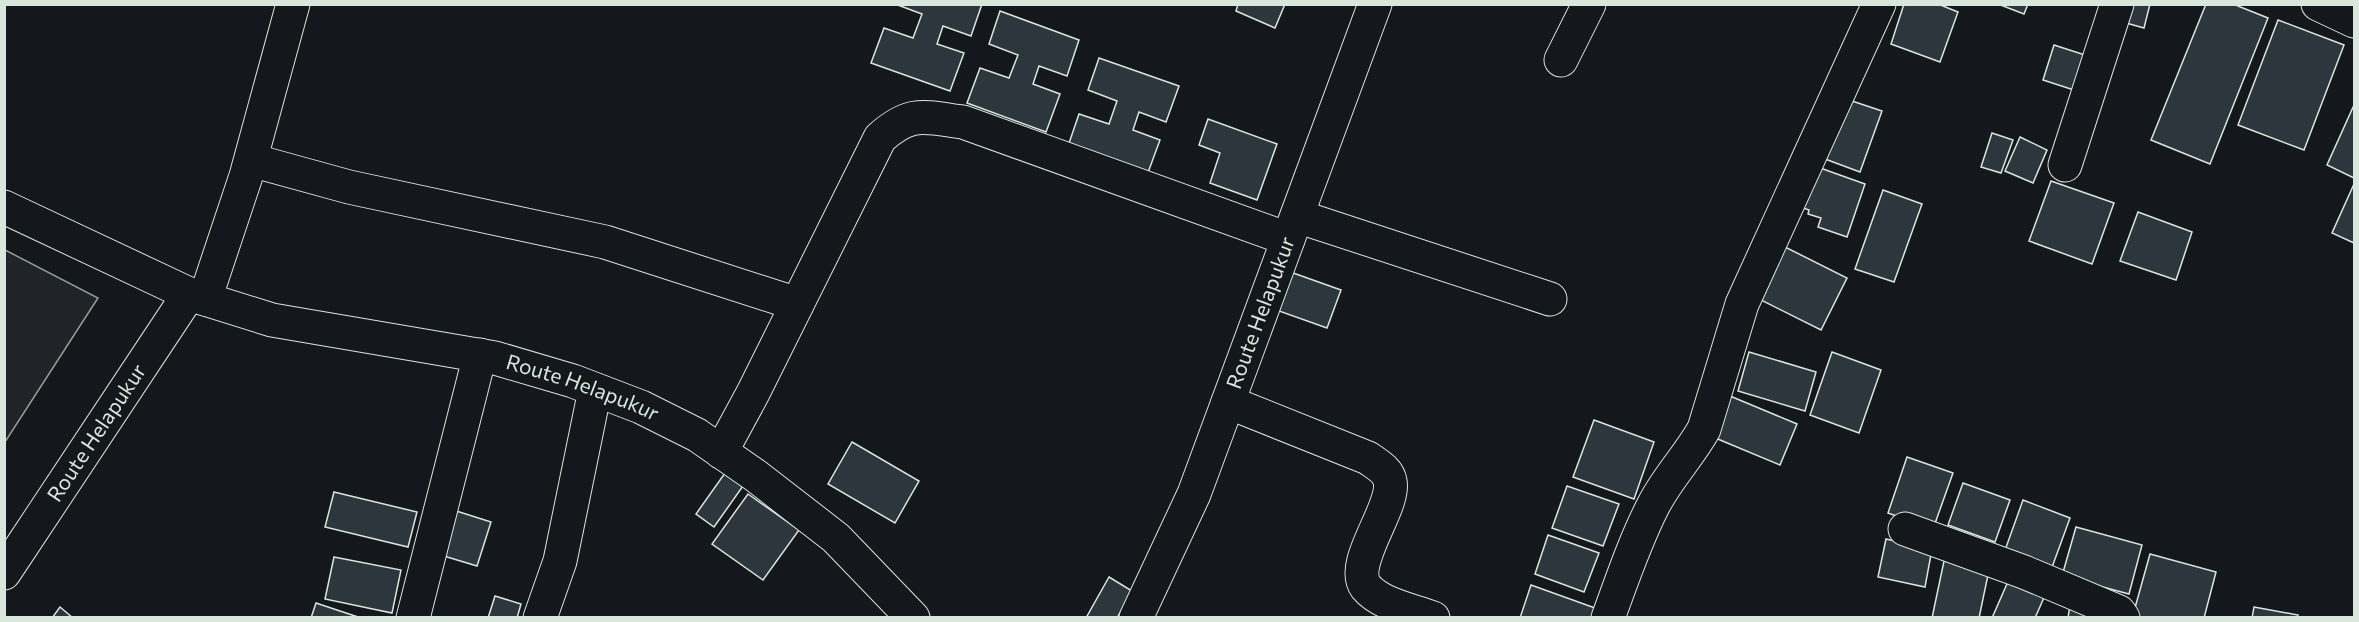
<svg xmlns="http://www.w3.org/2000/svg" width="2359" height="622" font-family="Commissioner,sans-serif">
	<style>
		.green { fill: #202428; stroke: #939e99; stroke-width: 1.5 }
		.building { fill: #2c363c; stroke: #d8e6dc; stroke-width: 1.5 }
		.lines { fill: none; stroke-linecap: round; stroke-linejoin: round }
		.street-casing { stroke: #d8e6dc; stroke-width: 35 }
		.secondary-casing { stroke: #d8e6dc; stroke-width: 35 }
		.street { stroke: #14181c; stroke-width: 33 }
		.secondary { stroke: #14181c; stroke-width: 33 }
		.labels { text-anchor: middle; stroke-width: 4.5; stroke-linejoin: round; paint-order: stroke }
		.street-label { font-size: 21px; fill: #d8e6dc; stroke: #14181c }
	</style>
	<rect width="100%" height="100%" fill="#14181c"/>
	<polygon class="green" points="5,250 98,298 5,442"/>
	<g class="building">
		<polygon points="895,4 982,4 971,36 943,26 937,44 964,53 950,91 871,63 884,28 913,38 922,14"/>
		<polygon points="1238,4 1285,4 1275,28 1236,11"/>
		<polygon points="1904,4 1938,4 1958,12 1940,62 1891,44"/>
		<polygon points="1998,4 2028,4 2024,14"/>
		<polygon points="2123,4 2150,4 2144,28 2119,21"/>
		<polygon points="2206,4 2233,4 2268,18 2210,164 2151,140"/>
		<polygon points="1000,11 1079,40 1067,76 1039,66 1033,84 1060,94 1046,132 967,103 980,68 1009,78 1018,55 989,44"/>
		<polygon points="2278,20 2344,45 2304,150 2238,125"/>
		<polygon points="2054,45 2085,55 2074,90 2043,80"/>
		<polygon points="1099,58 1179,86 1166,122 1139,112 1133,130 1160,140 1146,178 1067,149 1079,114 1109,124 1117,101 1088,90"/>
		<polygon points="1846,99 1882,111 1860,172 1825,159"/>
		<polygon points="2354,105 2354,178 2327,165"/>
		<polygon points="1208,119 1277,144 1257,200 1210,183 1220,153 1199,145"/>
		<polygon points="1992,133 2013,140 2001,173 1981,167"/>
		<polygon points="2020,137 2047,150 2033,183 2005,171"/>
		<polygon points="1809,164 1865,184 1847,237 1818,227 1821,218 1808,214 1809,210 1803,208"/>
		<polygon points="2051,181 2114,203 2092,264 2029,241"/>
		<polygon points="2354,184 2354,243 2332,233"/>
		<polygon points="1883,190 1922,204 1894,282 1855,269"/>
		<polygon points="2138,212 2192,232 2176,280 2120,261"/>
		<polygon points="1779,244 1847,278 1821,330 1753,296"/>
		<polygon points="1282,269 1341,290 1327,328 1268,307"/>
		<polygon points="1749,352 1816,372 1805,411 1738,391"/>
		<polygon points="1832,352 1881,370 1859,433 1810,415"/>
		<polygon points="1730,396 1797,424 1780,465 1713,437"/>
		<polygon points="1594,420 1654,442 1634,499 1573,477"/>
		<polygon points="852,442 919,481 895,523 828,484"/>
		<polygon points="1907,457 1953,473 1933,529 1888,513"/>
		<polygon points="725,473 743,486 714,527 696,514"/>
		<polygon points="1963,483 2010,500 1995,542 1948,525"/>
		<polygon points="1567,486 1619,504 1603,546 1552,528"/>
		<polygon points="334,492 417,512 408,547 325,527"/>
		<polygon points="748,494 799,530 763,580 712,544"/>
		<polygon points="2023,500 2070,518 2051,570 2004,553"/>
		<polygon points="447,508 491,522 477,566 434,553"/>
		<polygon points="2076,527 2142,545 2129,594 2062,576"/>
		<polygon points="1548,535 1599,553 1584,592 1535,574"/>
		<polygon points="1886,539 1932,549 1925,587 1878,577"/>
		<polygon points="2150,554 2216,572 2204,618 2143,618 2133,615"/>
		<polygon points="334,557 401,570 392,613 325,599"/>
		<polygon points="1944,561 1989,570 1979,618 1932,618"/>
		<polygon points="1109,577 1132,591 1117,618 1086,618"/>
		<polygon points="2010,577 2046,593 2035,618 1992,618"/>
		<polygon points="1531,585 1595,608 1592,618 1520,618"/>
		<polygon points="495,596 521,604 517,618 488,618"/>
		<polygon points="316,603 361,618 311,618"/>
		<polygon points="2070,605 2108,618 2068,618"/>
		<polygon points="60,607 73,618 52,618"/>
		<polygon points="2254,607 2298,615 2297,618 2252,618"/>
	</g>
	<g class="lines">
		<defs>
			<g id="street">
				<polyline points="1561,60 1589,4"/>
				<polyline points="251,160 349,187 605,242 797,304"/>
				<polyline points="2065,165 2117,4"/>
				<polyline points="1297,216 1550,299"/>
				<polyline points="205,299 246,176 293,4"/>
				<path d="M1228 402 1368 458C1376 464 1388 470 1390 481 1396 507 1348 563 1366 587 1381 605 1412 610 1433 618"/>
				<path d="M721 452 753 393 880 138C911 110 924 117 963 122L1288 239"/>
				<polyline points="1905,529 2024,572 2119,612 2123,618"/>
				<polyline points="413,618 480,355"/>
				<polyline points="540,618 560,561 595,390"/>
				<path d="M1608 618C1622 580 1635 541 1653 506 1667 478 1689 456 1704 429L1742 304 1879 4"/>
			</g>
			<g id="secondary">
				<polyline points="2318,4 2354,21"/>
				<path id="s1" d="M4 207 189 294 272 320 495 358 573 381 641 407 697 435 756 476 836 538 913 618"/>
				<path id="s2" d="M4 573 189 294"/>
				<path id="s3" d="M1136 618 1194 494 1375 4"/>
			</g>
		</defs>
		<use href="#street" class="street-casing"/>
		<use href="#secondary" class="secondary-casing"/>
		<use href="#street" class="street"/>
		<use href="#secondary" class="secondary"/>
	</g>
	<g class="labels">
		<g class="street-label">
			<text dy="7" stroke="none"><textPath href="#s3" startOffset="330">Route Helapukur</textPath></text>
			<text dy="7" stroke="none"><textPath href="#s1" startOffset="610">Route Helapukur</textPath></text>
			<text dy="7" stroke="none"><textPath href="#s2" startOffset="168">Route Helapukur</textPath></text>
		</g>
	</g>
	<rect width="2359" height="622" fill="none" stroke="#d8e6dc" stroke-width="12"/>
</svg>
